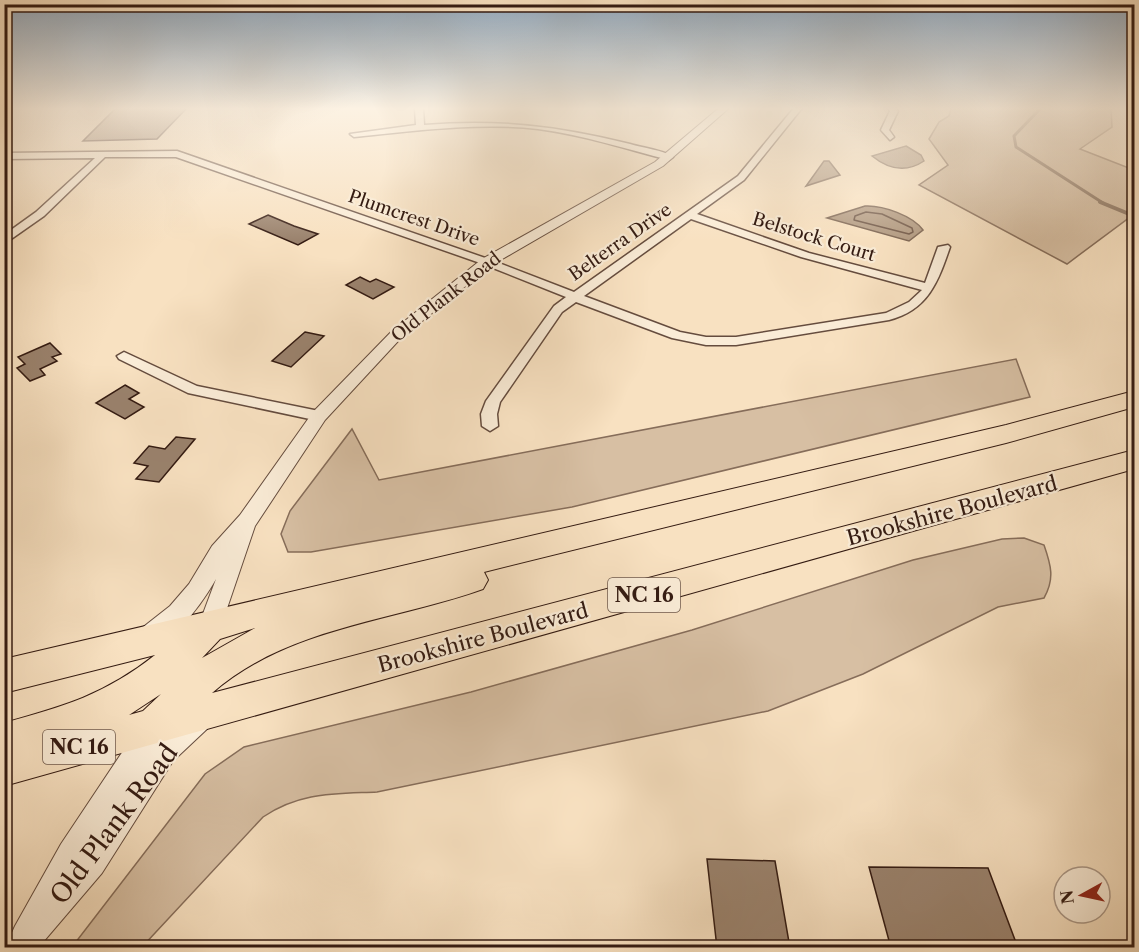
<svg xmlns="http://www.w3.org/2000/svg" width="1139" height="952" font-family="'Libre Caslon Text',serif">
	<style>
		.green { fill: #d7bfa3; stroke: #866d5a; stroke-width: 1.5 }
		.water { fill: #b59e86; stroke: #816a58; stroke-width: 1.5 }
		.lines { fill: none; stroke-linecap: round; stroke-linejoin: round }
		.shore { stroke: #745c4c; stroke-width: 1.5 }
		.stream-far1 { stroke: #816a58; stroke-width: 3 }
		.stream { stroke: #816a58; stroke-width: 4 }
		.building { fill: #9a826d; stroke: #341b12; stroke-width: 1.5 }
		.minor-casing { stroke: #654c3e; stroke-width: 3 }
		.tertiary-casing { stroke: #654c3e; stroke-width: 2 }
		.trunk-casing { stroke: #341b12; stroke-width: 2 }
		.minor { fill: #faecd7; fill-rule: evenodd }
		.tertiary { fill: #faecd7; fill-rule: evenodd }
		.trunk { fill: #f8e1c1; fill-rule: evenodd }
		.labels { text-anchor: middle; stroke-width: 4.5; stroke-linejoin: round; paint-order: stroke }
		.far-street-label { font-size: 18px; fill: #341b12; stroke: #faecd7 }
		.shield { fill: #faecd7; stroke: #6f5a4d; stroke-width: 1.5 }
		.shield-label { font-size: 20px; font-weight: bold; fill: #341b12 }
		.street-label { font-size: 21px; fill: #341b12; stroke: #faecd7 }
		.near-street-label { font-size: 26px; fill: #341b12; stroke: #faecd7 }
	</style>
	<rect width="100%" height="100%" fill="#f8e1c1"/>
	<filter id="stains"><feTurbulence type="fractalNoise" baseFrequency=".00333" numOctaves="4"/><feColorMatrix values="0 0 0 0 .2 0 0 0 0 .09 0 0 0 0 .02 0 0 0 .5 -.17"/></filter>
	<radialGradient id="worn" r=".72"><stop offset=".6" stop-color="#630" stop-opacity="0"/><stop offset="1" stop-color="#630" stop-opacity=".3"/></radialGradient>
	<g class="green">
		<polygon points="951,108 1111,108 1112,127 1080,149 1134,170 1134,214 1067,264 919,185 948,165 929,139 939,122 949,116"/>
		<polygon points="1016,359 1030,397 572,507 311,552 288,552 281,534 290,511 352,429 379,480"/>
		<path d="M1024 538 1044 545C1051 565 1055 579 1044 598L998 607 863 674 768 711 377 792C334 794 300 792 263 817L142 947H72L205 774 244 747 471 692 692 630 913 560 1002 539Z"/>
	</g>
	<g class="water">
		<path d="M906 146 921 155 924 161C906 173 888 169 872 156Z"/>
		<polygon points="824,161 829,161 840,175 806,186"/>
		<path d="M865 206C883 205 913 216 923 230L909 241 827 218Z"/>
	</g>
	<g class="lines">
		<polygon class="shore" points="866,212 882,214 912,228 913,232 909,234 854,220 855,216"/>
		<polyline class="stream-far1" points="1041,108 1014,136 1016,147 1103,203"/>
		<polyline class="stream" points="1100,202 1134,216"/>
	</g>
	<g class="building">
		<polygon points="116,108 187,108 157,139 83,141"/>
		<polygon points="268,215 294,226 318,234 298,245 249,224"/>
		<polygon points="360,277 370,282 376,279 394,287 373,299 346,285"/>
		<polygon points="305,332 324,336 291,367 272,361"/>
		<polygon points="50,343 61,354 52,357 57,361 40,369 45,375 30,381 17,368 25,364 18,357"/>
		<polygon points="125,385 139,393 129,399 144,407 125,419 96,403"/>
		<polygon points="176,437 195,439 159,482 136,479 148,466 134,463 149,446 165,449"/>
		<polygon points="707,859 775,861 790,948 717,948"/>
		<polygon points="869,867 988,868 1018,948 891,948"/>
	</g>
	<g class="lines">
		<defs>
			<g id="minor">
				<path d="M415 108H423L424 125C498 119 558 126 630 144 643 148 663 150 673 157L669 160C626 149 583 135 538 129 477 122 415 131 354 137L350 134 416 125Z"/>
				<path d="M794 108H802L744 180 697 214 809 253 925 283 938 247 948 245 950 247C938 282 928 310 889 320L736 345H706L672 338 576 302 562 312 500 402 497 414 498 426 490 431 482 426 481 414 486 401 554 306 566 297 483 264 176 157H105L44 216 4 244V235L36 212 95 158 4 159V153L177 151 491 260 574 292 738 176ZM691 219 801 257 922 290 909 302 886 313 736 337H706L680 332 584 296Z"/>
				<polygon points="888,108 896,108 898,111 889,130 894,137 890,140 881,130 890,111"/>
				<polygon points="124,352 197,386 319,411 327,416 319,421 188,393 119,359 117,356"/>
			</g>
			<g id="tertiary">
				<path d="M719 108H729L663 166 492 265 401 338 325 420 255 526 218 635 210 638 202 635 198 627 216 579C201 605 179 636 150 647L142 644 138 636 142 628 170 606 189 584 212 546 240 515 313 412 391 332 482 259 655 162Z"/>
				<polygon points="198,707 207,711 211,720 207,729 173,761 102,873 38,948 14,948 10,937 15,926 61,844 145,718 154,714 163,718 167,727 166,731 189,711"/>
			</g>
			<path id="trunk" d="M1134 391V407L1006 443 484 572 488 580 483 589C391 622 289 626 212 693L1134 450V469L4 786V723C65 706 104 695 155 655L4 693V659L1006 425ZM255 628 202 658 220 639ZM161 694 143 711 129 715Z"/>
		</defs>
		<use href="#minor" class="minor-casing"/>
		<use href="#tertiary" class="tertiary-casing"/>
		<use href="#trunk" class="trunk-casing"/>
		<use href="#minor" class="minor"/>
		<use href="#tertiary" class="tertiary"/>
		<use href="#trunk" class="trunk"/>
	</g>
	<linearGradient id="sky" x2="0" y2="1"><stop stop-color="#93abc1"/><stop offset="0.45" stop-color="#fcf2e3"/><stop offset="1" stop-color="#fcf2e3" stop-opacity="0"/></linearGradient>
	<rect width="1139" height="241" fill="url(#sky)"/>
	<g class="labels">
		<g class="far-street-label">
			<text transform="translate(414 218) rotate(19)" y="6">Plumcrest Drive</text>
			<text transform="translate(814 237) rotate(17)" y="6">Belstock Court</text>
			<text transform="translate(620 242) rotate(-35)" y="6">Belterra Drive</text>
			<text transform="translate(446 297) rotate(-38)" y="6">Old Plank Road</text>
		</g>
		<g class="shield">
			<rect x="608" y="578" width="72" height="34" rx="4.5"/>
			<rect x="43" y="730" width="72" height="34" rx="4.5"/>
		</g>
		<g class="shield-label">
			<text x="644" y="602">NC 16</text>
			<text x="79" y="754">NC 16</text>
		</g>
		<g class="street-label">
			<text transform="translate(952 511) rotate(-15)" y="7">Brookshire Boulevard</text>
			<text transform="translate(483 638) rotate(-15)" y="7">Brookshire Boulevard</text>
		</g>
		<g class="near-street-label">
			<text transform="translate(114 824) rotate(-53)" y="9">Old Plank Road</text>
		</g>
	</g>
	<rect width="1139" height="952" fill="none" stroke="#f8e1c1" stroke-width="24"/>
	<rect x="6" y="6" width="1127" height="940" fill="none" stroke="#341b12" stroke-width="3"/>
	<rect x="12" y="12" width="1115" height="928" fill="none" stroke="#341b12" stroke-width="1.5"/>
	<g transform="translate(1082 895) rotate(262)"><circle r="28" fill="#faecd7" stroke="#ab9888" stroke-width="1.5"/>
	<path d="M0-4.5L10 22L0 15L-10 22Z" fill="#8f2418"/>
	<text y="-9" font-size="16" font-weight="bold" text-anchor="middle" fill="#341b12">N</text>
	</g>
	<rect width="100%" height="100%" filter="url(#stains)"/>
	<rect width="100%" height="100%" fill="url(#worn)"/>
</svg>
